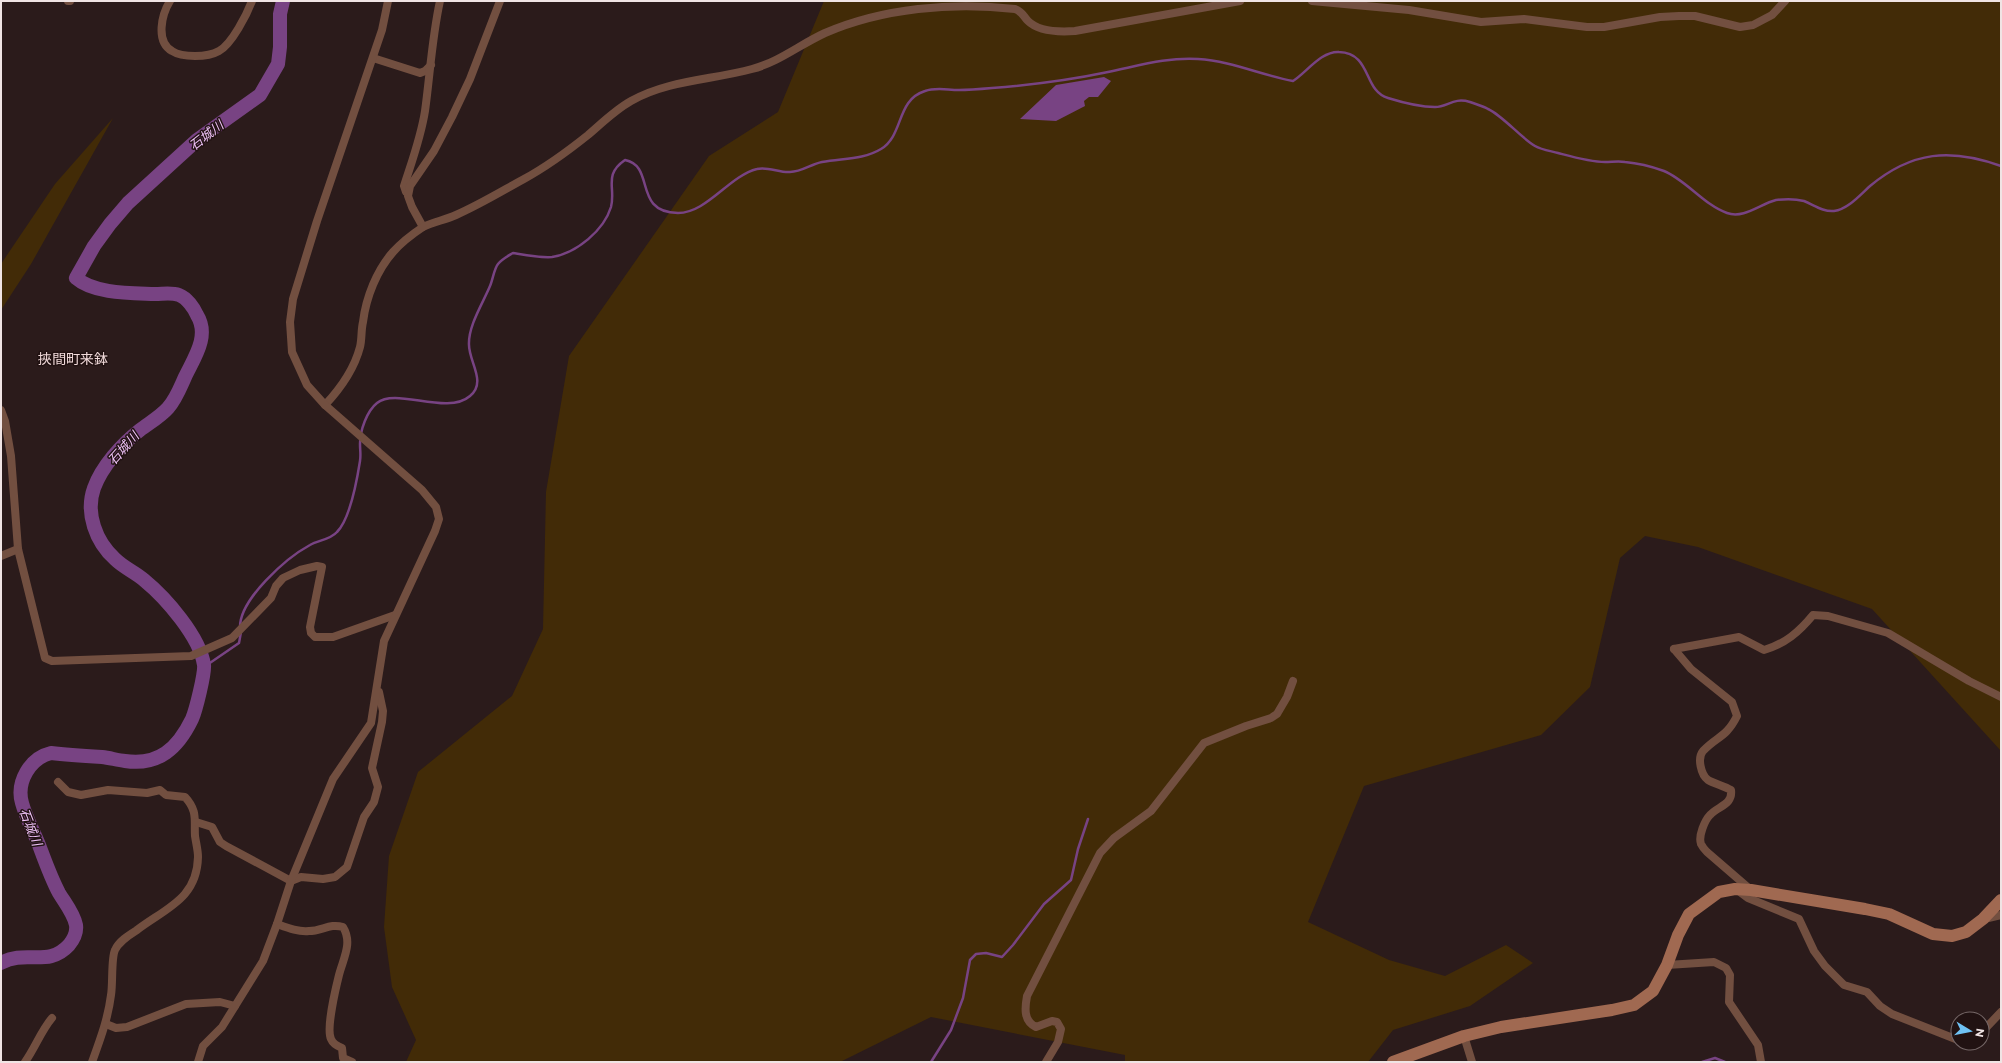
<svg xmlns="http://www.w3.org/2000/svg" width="2002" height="1063" font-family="Montserrat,'Noto Sans JP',sans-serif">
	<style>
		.green { fill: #422b07 }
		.water { fill: #784383 }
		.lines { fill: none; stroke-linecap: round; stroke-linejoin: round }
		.stream { stroke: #784383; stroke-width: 2.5 }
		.river { stroke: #784383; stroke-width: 14 }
		.street { stroke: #724f40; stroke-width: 8 }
		.secondary { stroke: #a06951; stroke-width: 12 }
		.labels { text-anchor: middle; stroke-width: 3; stroke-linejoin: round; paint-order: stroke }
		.water-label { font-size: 13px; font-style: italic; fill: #eec1f7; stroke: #211212 }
		.quarter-label { font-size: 14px; fill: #f1dada; stroke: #211212 }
	</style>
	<rect width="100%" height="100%" fill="#2b1b1b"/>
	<g class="green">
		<polygon points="824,1 2001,1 2001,751 1872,609 1698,547 1645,536 1620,558 1590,687 1541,735 1364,786 1308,922 1389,960 1445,976 1506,945 1533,963 1470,1006 1393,1030 1368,1062 1125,1062 1125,1055 931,1017 840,1062 406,1062 416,1040 392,987 384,927 389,856 418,772 512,696 543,629 546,492 569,356 709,156 778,112"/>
		<polygon points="113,118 31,264 1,310 1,264 55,184"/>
	</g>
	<polygon class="water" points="1104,77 1111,81 1098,97 1089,97 1084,101 1085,106 1056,121 1020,119 1056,85"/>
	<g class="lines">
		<g class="stream">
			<path d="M240 627C240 599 286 558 310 545 318 540 330 540 337 532 350 519 357 480 360 461 361 455 360 450 360 444 360 430 367 411 377 403 396 387 447 416 470 396 487 382 469 362 469 345 468 326 483 303 490 286 493 279 494 269 498 264 502 259 508 256 513 253 525 255 540 258 552 257 577 253 604 230 611 207 616 188 603 175 625 160 656 166 632 212 678 213 707 213 729 176 757 169 767 166 780 173 790 172 802 172 811 164 822 162 842 158 863 160 881 149 904 135 896 100 925 91 936 87 947 90 959 90 970 90 981 89 992 88 1031 85 1070 80 1108 72 1138 66 1167 57 1198 59 1231 61 1261 75 1293 81 1307 72 1321 51 1339 52 1372 53 1363 91 1388 98 1404 103 1419 107 1435 107 1448 107 1453 97 1470 102 1475 104 1483 106 1488 109 1503 116 1520 137 1535 146 1542 150 1551 151 1558 153 1573 157 1590 162 1605 162 1612 162 1619 161 1625 162 1637 163 1653 167 1664 171 1686 180 1704 205 1727 213 1744 219 1760 204 1776 200 1785 199 1796 199 1804 201 1814 205 1823 212 1834 211 1848 209 1860 195 1870 186 1912 151 1951 148 2001 166"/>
			<polyline points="204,667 239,643 241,632"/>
			<polyline points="931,1062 951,1030 963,998 970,960 976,954 986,953 1002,957 1013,945 1044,904 1071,880 1078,849 1088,819"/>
			<polyline points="1702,1062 1715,1058 1725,1062"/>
		</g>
		<path class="river" d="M1 963C26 949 48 968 69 945 73 940 77 932 76 925 74 914 65 903 59 893 51 878 45 861 39 845 34 832 26 818 22 803 16 782 30 758 51 753 68 755 85 756 102 757 110 758 117 760 125 761 159 766 178 748 192 719 196 710 205 673 204 665 200 637 166 598 144 580 135 572 124 568 115 559 96 542 85 513 94 488 102 466 122 444 140 430 149 423 160 417 168 408 176 399 180 388 185 377 194 358 210 336 197 315 194 308 187 298 179 295 171 292 163 294 155 294 132 293 94 294 76 278L94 246 110 224 128 203 197 140 260 95 278 64 280 47V14L283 1"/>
		<g class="street">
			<polyline points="68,1 70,1"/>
			<path d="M170 1C162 14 155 41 172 51 178 55 188 56 195 56 203 56 212 55 219 51 232 44 247 14 252 1"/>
			<polyline points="1312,1 1409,10 1481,22 1524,19 1587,27 1604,27 1660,17 1679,16 1695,16 1740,27 1753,25 1772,15 1785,1"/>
			<polyline points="373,58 420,73 425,71 431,65"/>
			<path d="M406 192 404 186C412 161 421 137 425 111 430 75 432 37 440 1"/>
			<polyline points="423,227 412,207 408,196 410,186 434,151 452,117 470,79 500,1"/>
			<path d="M325 405C340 389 354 370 360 347 362 339 361 330 363 322 366 297 377 270 393 252 401 243 414 233 423 227 433 222 445 220 456 215 479 205 502 191 524 179 546 167 568 151 588 135 602 123 615 110 631 101 668 80 712 80 752 69 779 62 799 45 825 33 883 8 952 2 1015 9 1023 12 1023 16 1028 21 1039 32 1061 32 1075 31L1240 1"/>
			<polyline points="1,410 5,421 11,456 18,549 45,658 52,661 191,656 232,638 271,598 276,586 283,578 300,570 317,566 322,567 310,627 311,633 315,637 333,637 395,615"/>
			<polyline points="1,556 18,549"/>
			<path d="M1674 649 1739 637 1764 650C1785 644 1799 632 1813 615L1828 616 1888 633 1969 681 2001 697"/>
			<path d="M1674 649 1691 669 1732 702 1737 716C1726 738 1717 736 1703 751 1697 758 1701 775 1708 780 1715 784 1724 786 1731 790 1733 805 1718 806 1710 815 1705 820 1698 836 1701 844 1702 846 1705 850 1707 852L1751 890"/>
			<path d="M58 782 68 792 81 795 108 790 147 793 160 790 166 795 185 797C198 811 194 820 195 836 196 843 198 850 198 857 197 899 166 908 137 930 129 935 119 941 115 950 111 958 113 984 111 995 108 1019 100 1040 92 1062"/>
			<polyline points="196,822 212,827 220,842 226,846 291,881"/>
			<polyline points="291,881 301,877 323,879 335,877 347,867 364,817 374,802 378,787 372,768 382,722 383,711 379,692"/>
			<polyline points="1736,889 1748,898 1799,919 1814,951 1825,966 1844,985 1867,992 1880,1006 1892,1014 1958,1040"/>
			<polyline points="1984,919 2001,915"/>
			<path d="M277 924C288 928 298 932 309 931 322 931 330 923 343 927 353 943 343 959 339 975 336 987 326 1029 331 1039 333 1044 337 1046 342 1048L343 1058 352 1062"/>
			<polyline points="1667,965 1714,962 1726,968 1730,975 1729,1002 1758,1045 1761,1062"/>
			<polyline points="106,1024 116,1028 127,1027 186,1004 220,1002 235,1006"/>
			<polyline points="1982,1032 2001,1012"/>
			<polyline points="1464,1036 1472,1062"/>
			<path d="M25 1062C35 1048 41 1031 52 1018"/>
			<polyline points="198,1062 203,1046 222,1027 263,961 277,924 291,881 333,779 371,723 384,641 435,531 439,519 436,507 422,490 325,405 307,385 292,352 290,322 293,299 317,221 382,30 388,1"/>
			<path d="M1046 1062 1058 1042 1061 1029 1057 1022 1052 1021 1036 1027C1023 1021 1025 1007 1027 996L1100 853 1114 838 1151 811 1204 743 1246 726 1271 718 1277 714 1287 697 1293 681"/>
		</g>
		<polyline class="secondary" points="1393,1062 1464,1036 1501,1027 1612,1010 1634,1005 1653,991 1667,965 1678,935 1689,914 1719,892 1735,889 1751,890 1865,909 1889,914 1933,934 1952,936 1966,932 1983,919 2001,900"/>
	</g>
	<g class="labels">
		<g class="water-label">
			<text transform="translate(206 135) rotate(-38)" y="5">石城川</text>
			<text transform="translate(123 448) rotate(-48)" y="5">石城川</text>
			<text transform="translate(31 827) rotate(69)" y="5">石城川</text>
		</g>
		<g class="quarter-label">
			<text x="73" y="364">挾間町来鉢</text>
		</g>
	</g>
	<rect width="2002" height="1063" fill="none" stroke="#f0e4e4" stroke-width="4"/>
	<g transform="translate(1970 1031) rotate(100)"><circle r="19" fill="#211212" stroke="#746666"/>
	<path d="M0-3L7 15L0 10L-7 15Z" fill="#6fc2f4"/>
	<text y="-6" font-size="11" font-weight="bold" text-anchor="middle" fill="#f0e4e4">N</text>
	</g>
</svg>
